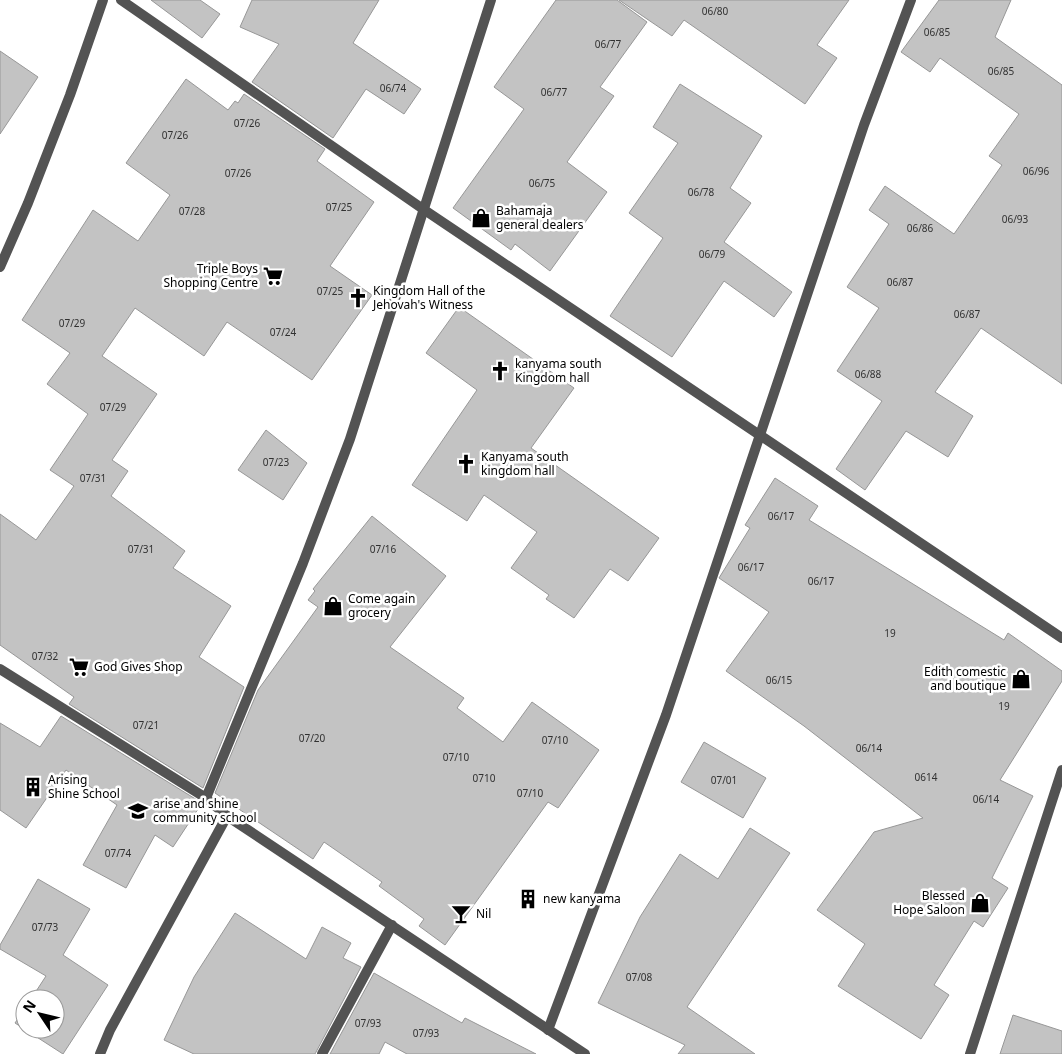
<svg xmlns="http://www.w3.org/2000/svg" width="1062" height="1054" font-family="'Noto Sans',sans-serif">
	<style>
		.building { fill: #c3c3c3; stroke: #979797 }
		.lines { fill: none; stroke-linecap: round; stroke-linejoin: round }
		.street { stroke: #535353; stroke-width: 10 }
		.labels { text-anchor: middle; stroke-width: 5; stroke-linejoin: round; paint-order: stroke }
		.number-label { font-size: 10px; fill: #313131 }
		.poi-label { font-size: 12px; fill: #000; stroke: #fff; text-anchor: start }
	</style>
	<rect width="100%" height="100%" fill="#fff"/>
	<g class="building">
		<polygon points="151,0 200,0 220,14 202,38"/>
		<polygon points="252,0 379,0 353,43 421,89 404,114 366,89 333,138 252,82 279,44 240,27"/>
		<polygon points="556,0 617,0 647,22 600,87 614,96 567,162 607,192 550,271 515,244 511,250 453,208 524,109 494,87"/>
		<polygon points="619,0 849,0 817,45 837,58 805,104 684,20 672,36"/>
		<polygon points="939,0 1011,0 995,37 1062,85 1062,384 981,328 935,392 973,416 948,457 906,431 865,490 836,469 882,401 837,371 879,308 847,287 889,224 869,210 885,186 954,234 1002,165 989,156 1019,114 940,58 930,72 901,52"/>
		<polygon points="0,51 38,77 0,134"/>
		<polygon points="186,79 228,110 235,101 238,103 244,94 325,149 317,161 374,202 330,266 372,295 312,380 227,322 204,356 135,308 102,356 157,394 112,460 128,471 111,496 185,551 173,568 231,606 199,657 244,687 203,788 69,704 74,697 0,645 0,514 36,540 74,486 50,470 88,414 47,384 70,353 22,320 93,210 138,241 170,195 126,163"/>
		<polygon points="680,84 762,136 730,188 751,203 724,242 792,292 774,317 724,281 672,357 610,316 663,238 629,213 678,143 653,127"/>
		<polygon points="459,307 574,388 531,448 659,538 628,581 610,569 574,618 546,599 549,595 511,568 537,532 484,495 467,521 412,485 477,390 426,353"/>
		<polygon points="266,430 307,463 283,500 238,470"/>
		<polygon points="775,478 818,506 809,520 1004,640 1008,633 1062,671 1062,681 1000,780 1033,796 992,878 1008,888 983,927 974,921 934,985 949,995 921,1039 838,986 865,944 817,910 874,832 923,818 804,726 726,671 769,612 719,578 750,528 745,525"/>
		<polygon points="372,516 446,576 390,647 464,698 457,708 503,742 532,702 599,750 558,808 548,802 445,945 419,926 424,919 379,886 382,882 324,842 313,859 215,793 258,690 318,607 308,600 315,591 313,589"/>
		<polygon points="61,716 202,803 173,847 155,835 126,888 83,865 117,805 66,770 26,828 0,810 0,723 40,747"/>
		<polygon points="704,742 766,778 743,818 681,782"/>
		<polygon points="750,828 790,853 687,1007 755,1054 678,1054 685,1045 598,1003 640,917 680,854 718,879"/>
		<polygon points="38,879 90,909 63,955 108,985 63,1054 15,1023 25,1008 25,1029 55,1029 55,999 31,999 46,976 0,949 0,945"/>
		<polygon points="235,913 306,959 322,927 351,943 343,958 361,967 315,1054 194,1054 164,1040 194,977"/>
		<polygon points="374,973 462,1023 465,1018 536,1054 407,1054 385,1042 379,1054 330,1054"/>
		<polygon points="1013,1015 1062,1031 1062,1054 1000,1054"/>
	</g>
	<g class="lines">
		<g class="street">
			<polyline points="121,0 423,209 1062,638"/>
			<polyline points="0,267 28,203 70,95 103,0"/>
			<polyline points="0,669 206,798 227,816 585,1054"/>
			<polyline points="206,798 303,563 350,439 491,0"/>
			<polyline points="548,1030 666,715 864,125 911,0"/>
			<polyline points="100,1054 110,1030 227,816"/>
			<polyline points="322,1054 392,925"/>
			<polyline points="970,1054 1062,770"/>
		</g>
	</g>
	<defs>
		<symbol id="shop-bare" viewBox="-9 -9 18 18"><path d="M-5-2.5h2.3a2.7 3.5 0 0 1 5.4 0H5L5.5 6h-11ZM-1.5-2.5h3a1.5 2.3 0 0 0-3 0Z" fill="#000" stroke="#fff" stroke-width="2.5" paint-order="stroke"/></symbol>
		<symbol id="supermarket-bare" viewBox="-9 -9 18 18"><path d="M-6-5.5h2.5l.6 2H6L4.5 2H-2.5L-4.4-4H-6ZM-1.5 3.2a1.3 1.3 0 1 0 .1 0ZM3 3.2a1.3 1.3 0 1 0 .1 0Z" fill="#000" stroke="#fff" stroke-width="2.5" paint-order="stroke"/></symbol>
		<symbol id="church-bare" viewBox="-9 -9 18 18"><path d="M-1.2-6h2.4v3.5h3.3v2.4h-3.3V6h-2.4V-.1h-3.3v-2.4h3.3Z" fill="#000" stroke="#fff" stroke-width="2.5" paint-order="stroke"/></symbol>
		<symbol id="building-bare" viewBox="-9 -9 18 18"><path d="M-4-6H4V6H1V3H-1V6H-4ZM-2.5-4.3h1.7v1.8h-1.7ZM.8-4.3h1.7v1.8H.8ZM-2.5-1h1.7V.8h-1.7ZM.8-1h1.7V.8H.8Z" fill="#000" stroke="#fff" stroke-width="2.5" paint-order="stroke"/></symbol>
		<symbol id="school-bare" viewBox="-9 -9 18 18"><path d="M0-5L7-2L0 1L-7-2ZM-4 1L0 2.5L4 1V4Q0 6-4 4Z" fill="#000" stroke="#fff" stroke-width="2.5" paint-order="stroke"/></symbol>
		<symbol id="bar-bare" viewBox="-9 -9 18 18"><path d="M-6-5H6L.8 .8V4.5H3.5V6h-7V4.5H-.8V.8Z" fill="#000" stroke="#fff" stroke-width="2.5" paint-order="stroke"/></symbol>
	</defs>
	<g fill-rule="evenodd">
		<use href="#shop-bare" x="467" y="204" width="28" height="28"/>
		<use href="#supermarket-bare" x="259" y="262" width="28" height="28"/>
		<use href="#church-bare" x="344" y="284" width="28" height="28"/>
		<use href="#church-bare" x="486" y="357" width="28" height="28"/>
		<use href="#church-bare" x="452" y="450" width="28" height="28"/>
		<use href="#shop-bare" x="319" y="592" width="28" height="28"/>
		<use href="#supermarket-bare" x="65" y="653" width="28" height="28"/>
		<use href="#shop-bare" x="1007" y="665" width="28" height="28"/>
		<use href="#building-bare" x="19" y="773" width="28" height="28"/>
		<use href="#school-bare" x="124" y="797" width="28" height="28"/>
		<use href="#building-bare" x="514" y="885" width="28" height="28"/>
		<use href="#shop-bare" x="966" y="889" width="28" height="28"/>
		<use href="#bar-bare" x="447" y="900" width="28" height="28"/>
	</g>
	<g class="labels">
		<g class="number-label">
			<text x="715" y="15">06/80</text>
			<text x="937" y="36">06/85</text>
			<text x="608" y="48">06/77</text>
			<text x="1001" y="75">06/85</text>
			<text x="393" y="92">06/74</text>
			<text x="554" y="96">06/77</text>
			<text x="247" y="127">07/26</text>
			<text x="175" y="139">07/26</text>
			<text x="1036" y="175">06/96</text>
			<text x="238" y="177">07/26</text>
			<text x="542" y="187">06/75</text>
			<text x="701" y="196">06/78</text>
			<text x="339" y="211">07/25</text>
			<text x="192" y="215">07/28</text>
			<text x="1015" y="223">06/93</text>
			<text x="920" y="232">06/86</text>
			<text x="712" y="258">06/79</text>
			<text x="900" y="286">06/87</text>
			<text x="330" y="295">07/25</text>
			<text x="967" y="318">06/87</text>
			<text x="72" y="327">07/29</text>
			<text x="283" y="336">07/24</text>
			<text x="868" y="378">06/88</text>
			<text x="113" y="411">07/29</text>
			<text x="276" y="466">07/23</text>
			<text x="93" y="482">07/31</text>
			<text x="781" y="520">06/17</text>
			<text x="141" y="553">07/31</text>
			<text x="383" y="553">07/16</text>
			<text x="751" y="571">06/17</text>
			<text x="821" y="585">06/17</text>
			<text x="890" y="637">19</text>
			<text x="45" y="660">07/32</text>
			<text x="779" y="684">06/15</text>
			<text x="1004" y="710">19</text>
			<text x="146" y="729">07/21</text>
			<text x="312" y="742">07/20</text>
			<text x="555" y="744">07/10</text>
			<text x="869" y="752">06/14</text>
			<text x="456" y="761">07/10</text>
			<text x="926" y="781">0614</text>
			<text x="484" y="782">0710</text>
			<text x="724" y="784">07/01</text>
			<text x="530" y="797">07/10</text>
			<text x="986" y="803">06/14</text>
			<text x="118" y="857">07/74</text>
			<text x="45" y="931">07/73</text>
			<text x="639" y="981">07/08</text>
			<text x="368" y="1027">07/93</text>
			<text x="426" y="1037">07/93</text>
		</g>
		<g class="poi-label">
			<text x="496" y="215">Bahamaja<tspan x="496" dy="14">general dealers</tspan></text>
			<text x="258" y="273" text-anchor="end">Triple Boys<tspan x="258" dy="14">Shopping Centre</tspan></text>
			<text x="373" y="295">Kingdom Hall of the<tspan x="373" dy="14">Jehovah's Witness</tspan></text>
			<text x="515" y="368">kanyama south<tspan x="515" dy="14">Kingdom hall</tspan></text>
			<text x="481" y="461">Kanyama south<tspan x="481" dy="14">kingdom hall</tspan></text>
			<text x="348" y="603">Come again<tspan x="348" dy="14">grocery</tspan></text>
			<text x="94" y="671">God Gives Shop</text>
			<text x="1006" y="676" text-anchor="end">Edith comestic<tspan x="1006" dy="14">and boutique</tspan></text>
			<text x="48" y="784">Arising<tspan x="48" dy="14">Shine School</tspan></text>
			<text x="153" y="808">arise and shine<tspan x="153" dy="14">community school</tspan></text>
			<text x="965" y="900" text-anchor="end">Blessed<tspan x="965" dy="14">Hope Saloon</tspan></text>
			<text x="543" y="903">new kanyama</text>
			<text x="476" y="918">Nil</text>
		</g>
	</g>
	<g transform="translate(40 1014) rotate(305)"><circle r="24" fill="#ffffff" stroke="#999999"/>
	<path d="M0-4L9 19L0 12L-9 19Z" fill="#000000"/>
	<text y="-8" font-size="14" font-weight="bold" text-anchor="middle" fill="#000000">N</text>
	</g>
</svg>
